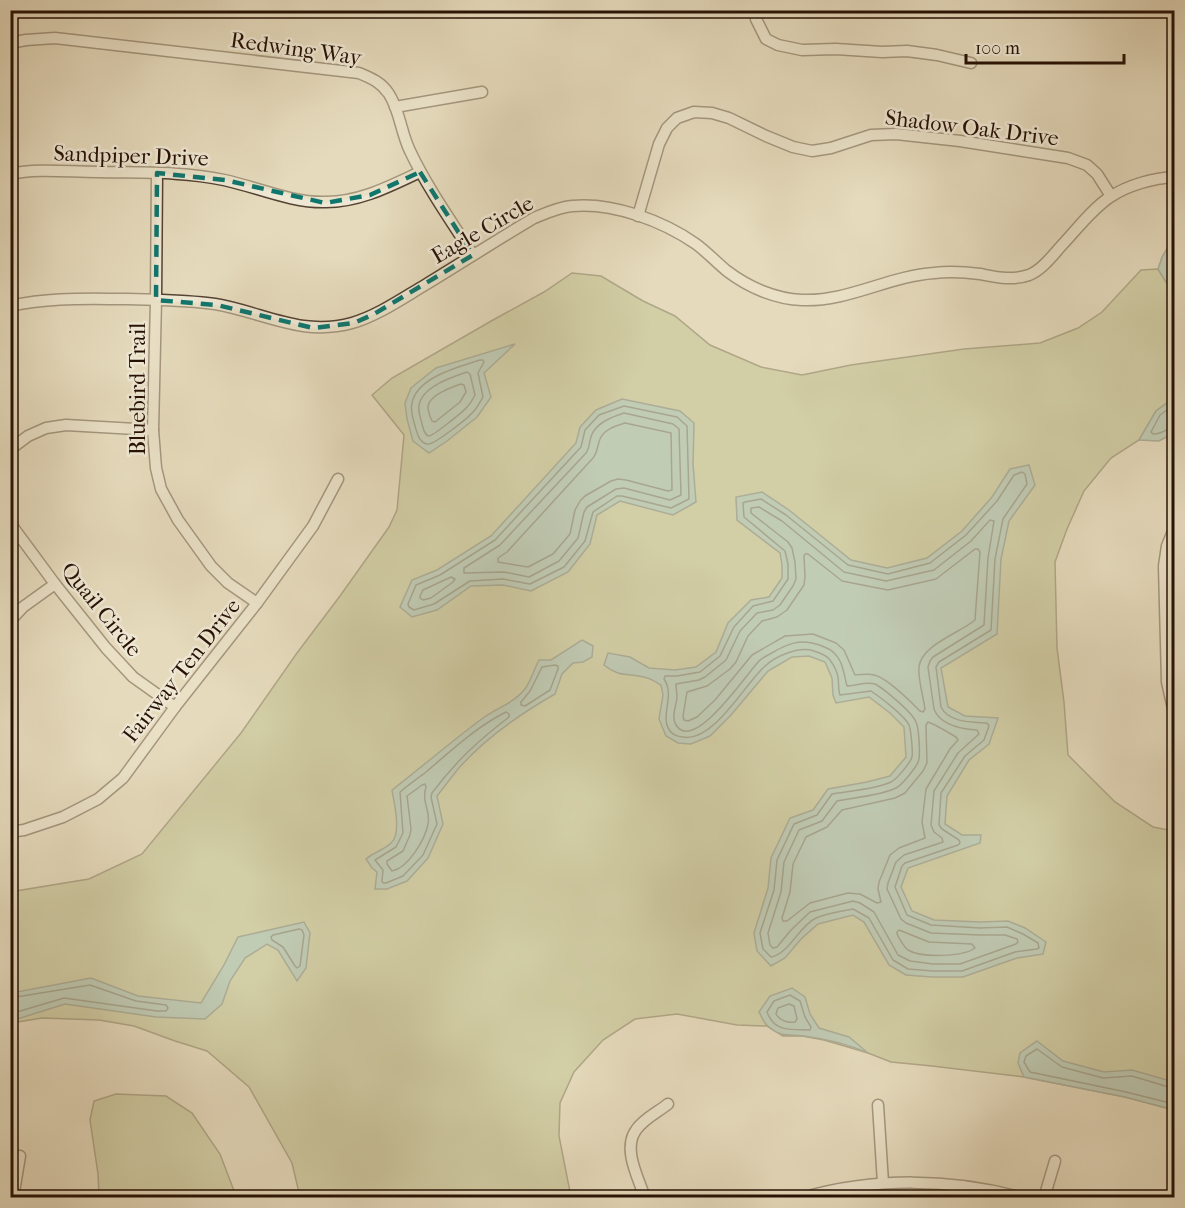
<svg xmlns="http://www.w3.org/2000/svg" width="1185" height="1208" font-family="'IM FELL French Canon',serif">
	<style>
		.green { fill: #babe8d; stroke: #706849; stroke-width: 1.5 }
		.water { fill: #96bbad; stroke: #69776a; stroke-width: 1.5 }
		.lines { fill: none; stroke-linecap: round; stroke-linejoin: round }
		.shore { stroke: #5e6659; stroke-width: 1.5 }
		.minor-casing { stroke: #564333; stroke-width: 13 }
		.minor { stroke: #eee7d3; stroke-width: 10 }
		.marked { fill: none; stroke: #0f766e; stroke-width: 4.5; stroke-dasharray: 12 8; stroke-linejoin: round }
		.labels { text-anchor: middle; stroke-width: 5; stroke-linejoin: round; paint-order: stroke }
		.street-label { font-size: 22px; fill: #261105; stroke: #eee7d3 }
	</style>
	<rect width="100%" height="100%" fill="#e5dabc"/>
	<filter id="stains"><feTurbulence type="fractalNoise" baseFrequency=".00333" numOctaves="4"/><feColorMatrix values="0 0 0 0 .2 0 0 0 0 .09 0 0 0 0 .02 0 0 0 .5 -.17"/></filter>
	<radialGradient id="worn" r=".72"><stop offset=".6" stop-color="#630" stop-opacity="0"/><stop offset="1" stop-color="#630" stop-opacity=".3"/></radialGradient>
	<g class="green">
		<polygon points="1158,269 1166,282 1174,288 1174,398 1156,411 1139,440 1111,458 1084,491 1067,529 1055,562 1057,648 1064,702 1068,755 1115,802 1153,827 1174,831 1174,1110 1125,1097 1024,1077 932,1066 891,1062 868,1053 824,1040 802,1036 783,1036 767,1026 737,1025 677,1014 635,1019 603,1040 574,1072 560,1103 559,1136 571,1197 465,1198 455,1193 451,1198 300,1197 292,1163 249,1087 207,1051 175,1041 134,1026 99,1020 42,1018 11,1023 10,892 89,879 142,854 241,733 297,653 340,596 389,527 397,510 404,435 372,395 392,378 493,320 544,292 572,273 601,276 643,301 675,316 710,345 761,367 802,375 851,365 964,349 1040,343 1078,328 1102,312 1141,270"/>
		<polygon points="116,1094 166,1096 192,1113 220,1154 236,1196 272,1192 272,1197 99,1197 98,1174 90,1120 94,1101"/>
	</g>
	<g class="water">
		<polygon points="1174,226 1174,288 1166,282 1158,269 1162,257 1174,237"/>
		<polygon points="515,344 484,373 491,397 477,417 447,441 429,453 413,441 407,419 405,403 411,388 436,368"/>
		<polygon points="1174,398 1174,433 1159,441 1139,440 1156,411"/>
		<polygon points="622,399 680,411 694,423 693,464 696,502 673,515 620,501 597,515 590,544 568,572 531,591 503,585 471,586 437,610 412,617 400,607 412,580 437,570 491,536 576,443 580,427 596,410"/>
		<path d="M1029 465 1035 485 1009 521 1001 559 997 634 941 668 948 707 965 716 998 718 989 744 969 760 947 796 945 824 962 835H981L980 843 908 868 901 887 912 911 934 920 980 922 1008 921 1025 928 1046 942 1043 954 1017 958 963 977H932L906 975 889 965 864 922 853 915 818 924 801 939 785 958 771 966 757 951 754 933 768 888 771 858 790 818 813 810 828 789 867 782 890 776 906 757 904 727 890 713 869 697 836 703 833 695 832 678 825 662 809 656 792 657 768 671 731 715 710 736 691 744 678 743 666 736 659 719 663 695 661 685C657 683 652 679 647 678 630 672 621 679 604 665L608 653 630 657 649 668 675 670 696 667 716 652 728 623 751 600 769 597 782 578V565L780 553 737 520 736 497 762 492 789 510 851 560 887 568 927 558 962 531 992 497 1010 469Z"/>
		<path d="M582 640 593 646 592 657 583 662 573 663 562 674 555 694C520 714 484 739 458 769 451 778 444 787 437 796L443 824 428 858 407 881 387 889H375L377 872 372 868 366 859C374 852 384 850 391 843 402 833 394 803 392 790 423 766 452 741 483 718 498 707 513 704 525 689 531 681 534 669 539 660H551Z"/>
		<polygon points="304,922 310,933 306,968 297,981 278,950 267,944 245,958 230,981 222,1004 205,1019 156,1017 65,1004 11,1021 11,993 91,978 138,996 201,1003 224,965 238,937"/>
		<path d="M792 988 805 997 810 1014 819 1028 849 1037 868 1053C848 1044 826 1039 804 1036 789 1034 782 1038 769 1027 764 1024 762 1017 759 1012L770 996Z"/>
		<polygon points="1037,1041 1063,1061 1104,1072 1132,1070 1174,1082 1174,1110 1125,1097 1024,1077 1018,1063 1020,1053"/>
	</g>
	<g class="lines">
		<g class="shore">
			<path d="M480 360H483L484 362 478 373 483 397C480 402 477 408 473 412 468 418 433 446 427 444 419 442 417 433 415 426 413 419 410 410 412 403 417 377 459 367 480 360Z"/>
			<path d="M467 372 470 374 475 395C473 399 470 404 467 407 464 411 433 436 429 436 424 435 423 428 422 424 421 419 418 412 419 406 421 387 452 377 467 372Z"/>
			<path d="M461 384 464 385 466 392 460 402 435 422 432 421C430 417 428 412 428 406 430 395 452 387 461 384Z"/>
			<path d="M1174 405 1160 415 1151 432 1153 434C1161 435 1167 428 1174 428"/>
			<polygon points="624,406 677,417 687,426 689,499 671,508 622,496 617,496 593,512 585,541 564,567 530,584 503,579 470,581 434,604 414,610 409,607 408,604 416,585 440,575 495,540 581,447 585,430 599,415"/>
			<path d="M624 413 673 424 679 429 681 495 670 500 624 488 616 489 587 507 584 512 578 538 559 561 529 577 504 572 464 573V568L500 545 586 453C590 447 589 441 592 434 598 422 612 417 624 413Z"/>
			<path d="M625 423 671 433 672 490 668 491 626 480 618 479 611 481 585 496 580 501 575 510 570 534 553 554 528 567 498 562V558L507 552 593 458C598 452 597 446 600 439 604 429 616 426 625 423Z"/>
			<path d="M1022 472 1025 474 1027 484 1003 519 995 559 991 630 939 662 936 667 941 707C949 723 972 722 987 723L989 726 984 740 965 756 941 793 939 825 942 829 959 840 960 843 958 845 905 863 902 866 895 887 907 915 931 925 980 928 1007 927 1023 934 1038 943 1039 948 1037 949 1015 952 962 971H933L908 969 893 960 869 918 853 909C842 911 827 913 816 918 799 926 789 954 771 957L763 949 760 933 774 890 777 860 794 824 817 815 832 794C849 791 877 789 891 782 896 780 911 762 912 757 913 752 911 730 909 725 905 716 880 697 871 691L840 695C838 689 839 683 838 677 837 672 833 664 830 660 827 655 820 653 814 651 799 646 775 656 764 667 745 684 713 743 683 737 680 737 673 735 671 732 658 718 676 696 664 679L665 676H677L700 672 720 656 734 627 753 606 773 601 788 579V564L785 551 744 517 743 503 745 502 761 499 786 515 848 565 888 574 930 563 966 535 997 501 1014 475Z"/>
			<path d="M759 507 782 521 844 572 886 581 934 570 971 541 990 520 994 521 988 558 984 625 933 657 930 661 928 667 934 709C940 725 961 729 977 730L979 734 958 753 934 791 931 825 934 832 942 838 943 842 904 855 896 862 888 883 887 889 901 919 906 923 931 933 980 935H1005L1017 939 1018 942 1016 944 960 964H933L910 961 898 955 874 912 860 903 853 901 810 912 791 930 777 947 773 948 770 945 768 933 781 892 784 862 799 830 822 821 837 801C852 798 883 795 896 788 902 785 918 766 919 759 920 752 919 728 916 722 913 713 883 688 875 684 866 681 856 686 847 686 844 675 843 661 834 653 831 649 826 648 822 646 801 638 788 643 770 654 766 656 762 658 759 661 748 672 694 754 676 725 671 717 676 706 677 698 677 693 676 689 676 684L699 680 705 677 726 660 740 631 757 613 773 610 780 605 793 586 796 579 795 562 792 548 788 542 751 513V508Z"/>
			<path d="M975 549H978L980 552 975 620C960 633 921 645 919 667 918 680 923 695 925 709L923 712 920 711C910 701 888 678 874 675 868 673 861 675 855 675L844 650 836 643 813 634 785 636 752 655 715 700 697 717 688 721 684 720 683 716 687 692 707 686 730 669 736 662 748 636 762 621 777 617 787 610 804 585 805 577 804 556 805 554H808L842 581 888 590 936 579Z"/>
			<polygon points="451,577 455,579 453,582 431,598 423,600 420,598 420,596 423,590"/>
			<polygon points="555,665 558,666 558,669 550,690 525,706 521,705 521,702 530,691 542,667"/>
			<path d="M506 712 509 714V717C478 741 456 761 432 793L431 797 437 824 423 855 403 876 386 883H383L382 881 383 870 375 860 396 847 403 833 400 792C408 785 417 779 426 772 452 750 476 727 506 712Z"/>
			<path d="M928 722C937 725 947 732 956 737L958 740 950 749 926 789 922 822 925 838 899 848 890 855 879 882 878 889 881 902 877 903 860 894 848 893 810 903 787 921H783L782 918 790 892 793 864 806 837 827 827 842 810 895 798 905 793 923 771 927 763 926 725Z"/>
			<path d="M425 784 426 787C421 801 431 812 428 824 425 840 408 868 392 871L387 864V861L403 851 410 835 411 829 407 796 422 785Z"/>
			<polygon points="299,929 302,930 304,935 300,966 297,968 295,966 283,947 272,940 271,937 273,935"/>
			<path d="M899 930 929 942 972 944 975 948C963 957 921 958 908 950 903 946 900 940 897 934V932Z"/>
			<path d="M790 995 800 1001 805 1017 811 1027 810 1030C791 1029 775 1033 767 1012L774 1001Z"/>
			<polyline points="10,998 90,985 136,1001 166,1005 168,1008 166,1011 157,1011 64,998 10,1014"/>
			<path d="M789 1004 794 1006 797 1019 795 1022C788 1023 780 1021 776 1014L778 1008Z"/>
			<polyline points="1174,1087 1165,1086 1132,1076 1103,1078 1062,1067 1037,1049 1026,1056 1024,1062 1030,1072 1126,1092 1174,1104"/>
		</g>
		<defs>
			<g id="minor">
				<polyline points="756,10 756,19 766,39 778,45 802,50 836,49 882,52 907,51 937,55 971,63"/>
				<path d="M10 43 26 40 55 38 359 73C371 78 381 82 389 94 400 111 401 133 410 151 427 187 451 221 473 255"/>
				<polyline points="395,107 482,92"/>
				<polyline points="157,173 156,300 153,430 156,468 161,489 178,520 211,566 228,583 257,603"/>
				<path d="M10 174C38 168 68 172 97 172 139 173 183 171 224 180 257 187 291 203 326 202 360 202 390 186 420 172"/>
				<polyline points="638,216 659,144 667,128 677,118 694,112 712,113 729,118 766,136 793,147 812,151 831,148 871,135 896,134 960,141 1068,158 1087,165 1097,174 1111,196"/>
				<path d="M10 306C52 297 86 299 128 299 157 300 186 300 215 304 263 312 301 337 352 323 377 316 403 298 425 285 461 263 497 240 534 218 546 213 559 207 572 206 613 202 663 221 696 244 707 252 716 262 727 271 748 287 775 299 802 300 848 302 889 276 934 273 949 271 965 272 980 274 996 277 1012 281 1029 275 1042 270 1053 255 1062 245 1077 229 1092 209 1110 197 1128 185 1154 178 1174 177"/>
				<polyline points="10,452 12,448 28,436 46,428 66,425 153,430"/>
				<polyline points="10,523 55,584 106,648 133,677 175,707"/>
				<polyline points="1174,529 1167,546 1164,566 1167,682 1174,713"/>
				<polyline points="10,621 23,607 55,584"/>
				<polyline points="10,832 24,830 63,817 98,799 123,778 175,707 257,603 313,526 338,479"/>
				<polyline points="878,1105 883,1183"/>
				<polyline points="13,1198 20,1156"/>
				<path d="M645 1198C639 1179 622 1149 636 1130 643 1119 658 1112 668 1104"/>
				<path d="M802 1198C874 1177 952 1178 1023 1198"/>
				<polyline points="1044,1198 1055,1161"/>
			</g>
		</defs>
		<use href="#minor" class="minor-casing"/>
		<use href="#minor" class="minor"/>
	</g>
	<path d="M0 0H1185V1208H0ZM420 172 473 255 374 314 354 323 313 328 217 305 156 300 157 173 225 180 325 203 370 195Z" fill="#e5dabc" fill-opacity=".55" fill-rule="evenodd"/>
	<path class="marked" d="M420 172 473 255 374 314 354 323 313 328 217 305 156 300 157 173 225 180 325 203 370 195Z"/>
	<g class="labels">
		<g class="street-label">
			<text transform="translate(296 48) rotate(8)" y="8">Redwing Way</text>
			<text transform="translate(972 127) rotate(7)" y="8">Shadow Oak Drive</text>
			<text transform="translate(131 155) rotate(2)" y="8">Sandpiper Drive</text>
			<text transform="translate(482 229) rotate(-30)" y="8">Eagle Circle</text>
			<text transform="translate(137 389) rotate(-90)" y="8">Bluebird Trail</text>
			<text transform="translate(102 609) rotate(51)" y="8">Quail Circle</text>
			<text transform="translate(181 670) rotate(-52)" y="8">Fairway Ten Drive</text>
		</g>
	</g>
	<rect width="1185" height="1208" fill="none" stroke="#e5dabc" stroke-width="36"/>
	<rect x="12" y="12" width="1161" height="1184" fill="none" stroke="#261105" stroke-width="3"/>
	<rect x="18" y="18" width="1149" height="1172" fill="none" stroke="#261105" stroke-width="1.5"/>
	<path d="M966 54v9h158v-9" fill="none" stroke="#261105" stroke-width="3"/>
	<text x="975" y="54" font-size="18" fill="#261105" stroke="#eee7d3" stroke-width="4.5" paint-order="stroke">100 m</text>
	<rect width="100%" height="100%" filter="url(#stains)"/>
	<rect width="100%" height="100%" fill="url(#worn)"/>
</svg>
